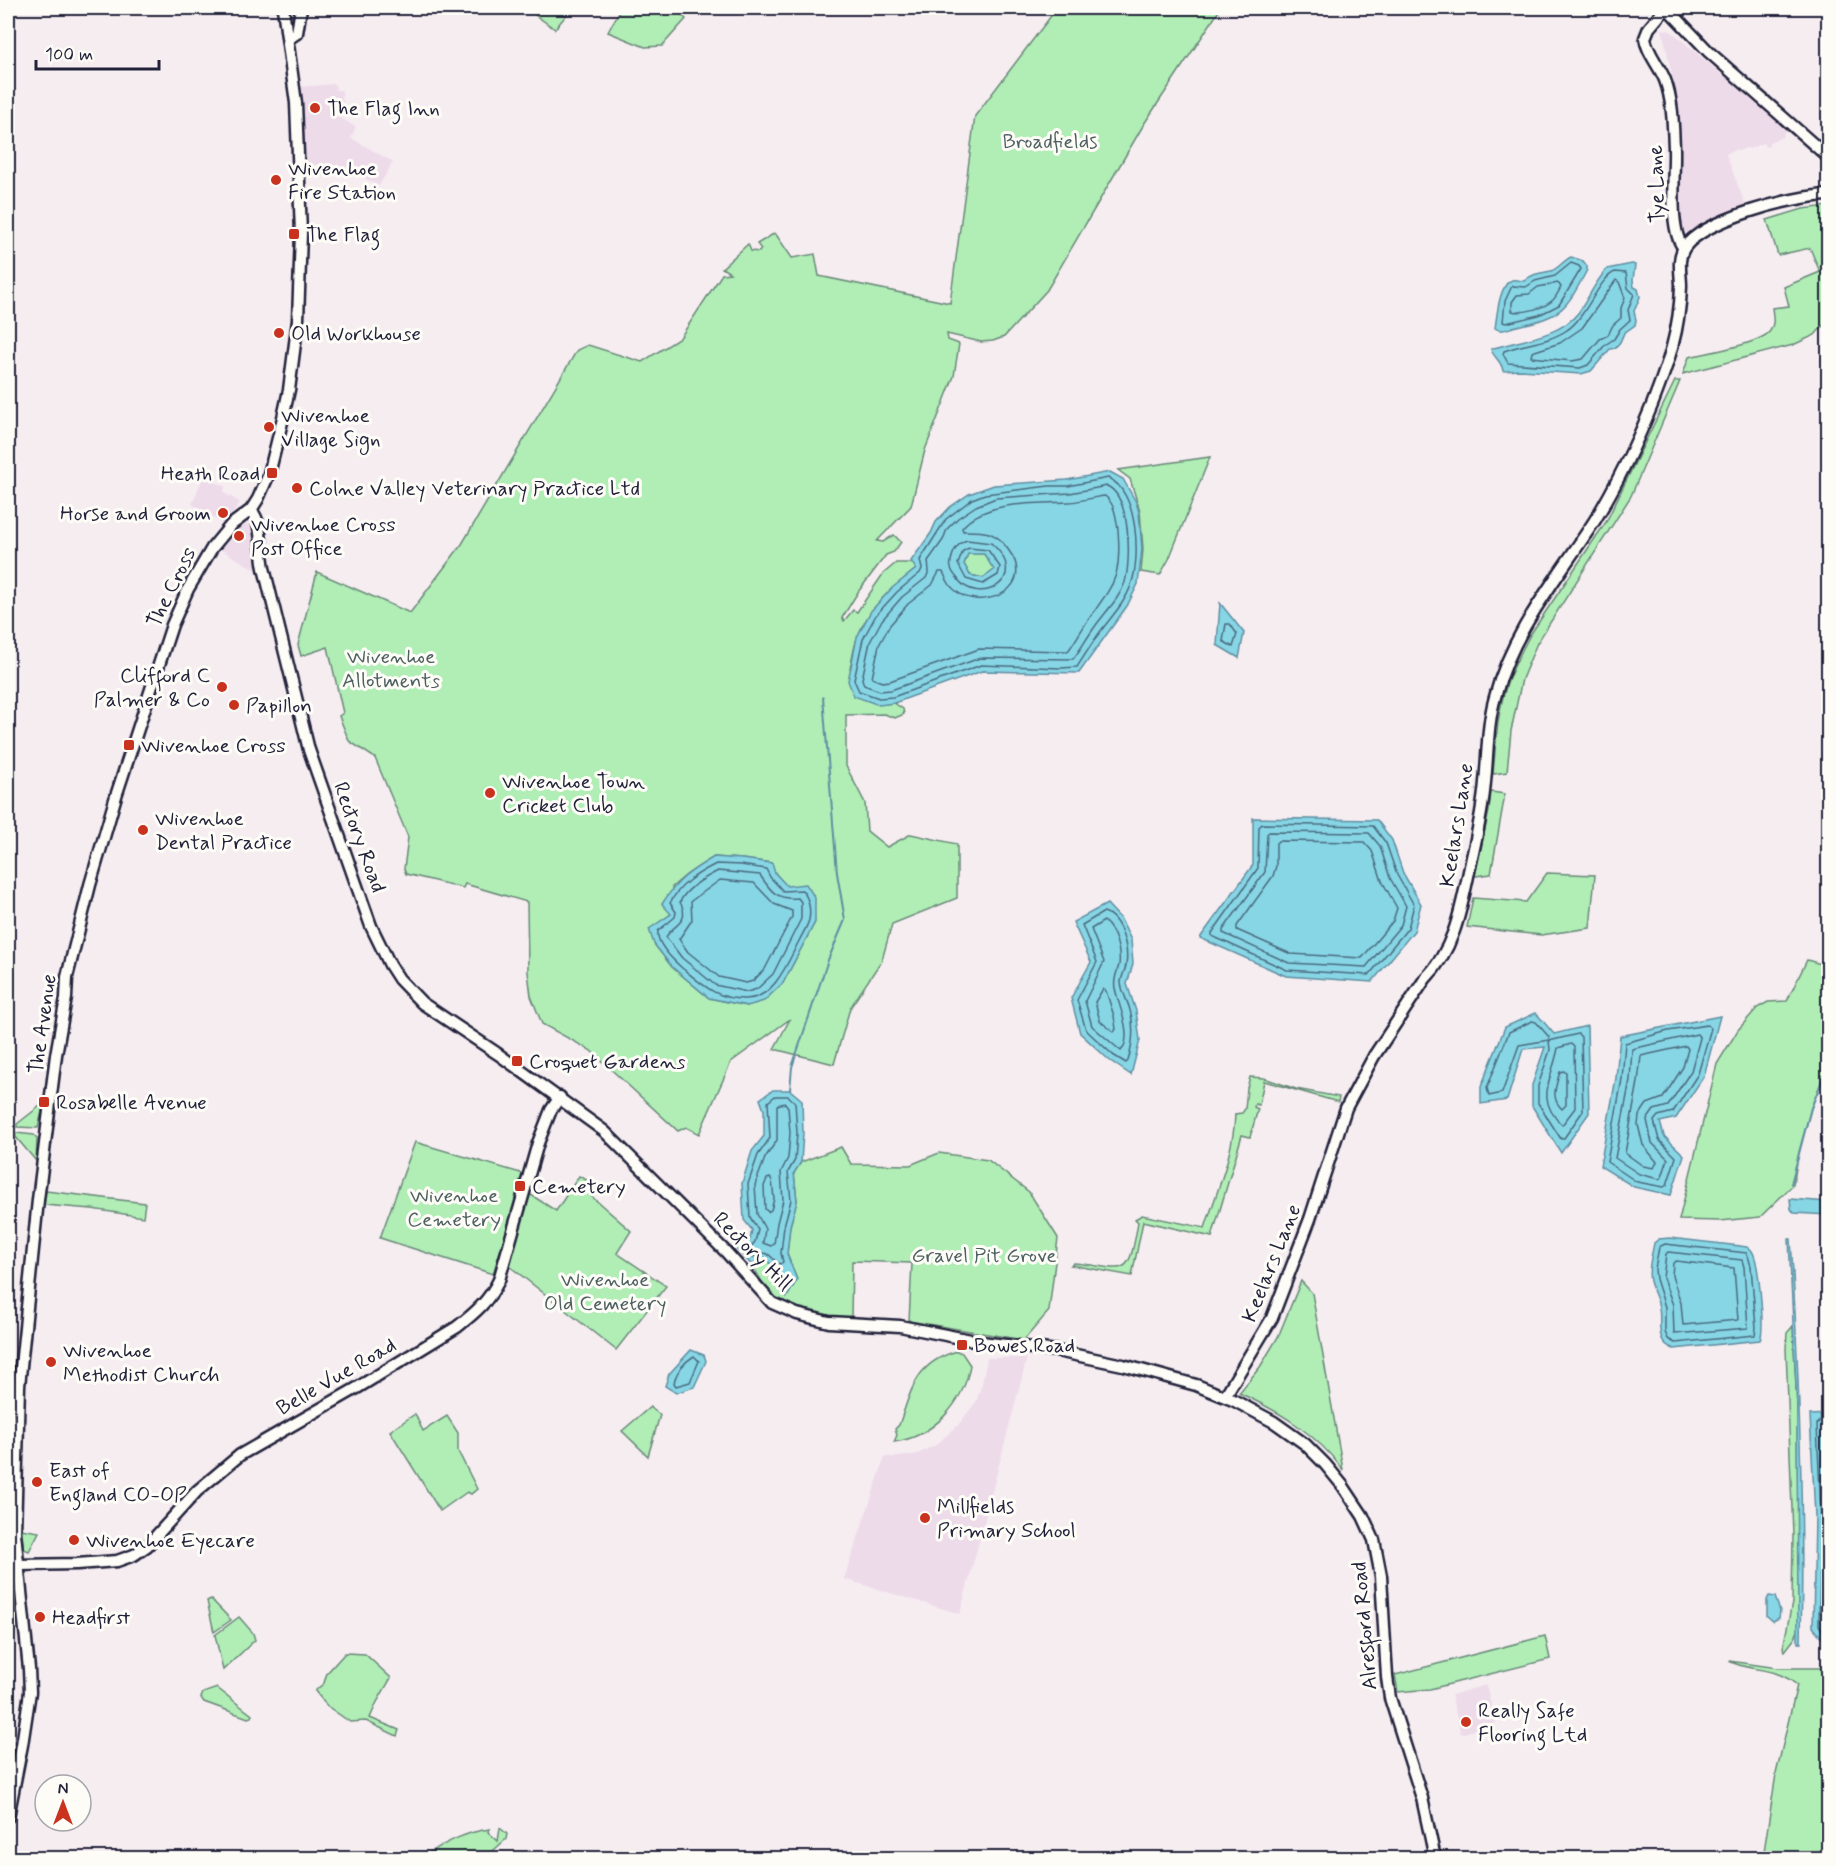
<svg xmlns="http://www.w3.org/2000/svg" width="1836" height="1866" font-family="Mynerve,sans-serif">
	<style>
		.built { fill: #eedbea }
		.green { fill: #b0eeb6; stroke: #698878; stroke-width: 1.5; fill-rule: evenodd }
		.water { fill: #87d6e5; stroke: #5f8ea1; stroke-width: 1.5; fill-rule: evenodd }
		.lines { fill: none; stroke-linecap: round; stroke-linejoin: round }
		.shore { stroke: #4a6a7f; stroke-width: 1.5 }
		.stream { stroke: #5f8ea1; stroke-width: 2 }
		.secondary-casing { stroke: #22223b; stroke-width: 15 }
		.secondary { stroke: #fdfcf7; stroke-width: 10 }
		.poi-dot { fill: #c8321e; stroke: #fdfcf7; stroke-width: 2 }
		.labels { text-anchor: middle; stroke-width: 6; stroke-linejoin: round; paint-order: stroke }
		.poi-label { font-size: 21px; fill: #22223b; stroke: #fdfcf7; text-anchor: start }
		.park-label { font-size: 21px; fill: #4d5f60; stroke: #fdfcf7 }
		.street-label { font-size: 21px; fill: #22223b; stroke: #fdfcf7 }
	</style>
	<rect width="100%" height="100%" fill="#f6edf1"/>
	<filter id="ink" filterUnits="userSpaceOnUse"><feTurbulence type="fractalNoise" baseFrequency=".0167" numOctaves="2"/><feDisplacementMap in="SourceGraphic" scale="12" xChannelSelector="R" yChannelSelector="G"/><feConvolveMatrix kernelMatrix="1 2 1 2 8 2 1 2 1" color-interpolation-filters="sRGB"/></filter>
	<g filter="url(#ink)">
		<g class="built">
			<polygon points="1662,29 1671,31 1785,128 1783,137 1769,142 1769,146 1765,147 1763,143 1749,149 1747,148 1738,151 1737,149 1726,154 1747,209 1695,230 1688,238 1682,235 1681,231 1678,117 1673,80"/>
			<polygon points="335,84 336,90 342,90 343,109 335,115 356,127 351,138 393,162 379,186 343,167 303,164 298,87"/>
			<polygon points="203,477 225,486 224,493 240,502 225,525 192,504"/>
			<polygon points="244,524 253,526 258,567 254,569 220,549"/>
			<polygon points="987,1358 1027,1358 960,1614 844,1579 885,1457 899,1457 917,1454 936,1445 958,1425 976,1402 982,1384"/>
			<polygon points="1486,1685 1496,1723 1461,1734 1451,1695"/>
		</g>
		<g class="green">
			<polygon points="525,8 572,8 555,29"/>
			<polygon points="621,8 673,8 686,19 662,46 645,47 608,32"/>
			<path d="M1057 8H1221L1144 124 1047 290 1004 337 993 341 981 342 947 334 948 340 959 344 954 376 925 450 911 506 877 541 883 542 894 535 901 542 894 552 886 555 858 592 842 618 844 621 853 610 857 612 883 574 896 563H913L916 569C893 587 869 607 858 636 854 645 853 657 850 668L879 704 894 703 903 709 904 714 895 718 884 714 846 715V766L865 803 867 831 887 847 911 834 957 844V898L892 924 882 960 850 1008 834 1064 774 1049 790 1019 731 1062 699 1134 686 1127 678 1131 590 1050 542 1024 531 996 528 972 527 902 465 884 463 888 406 874 404 869 408 837 375 758 349 741 339 716 343 713 328 647 301 656 298 645 317 572 410 613 462 544 577 350 588 345 642 362 680 338 722 274 730 273 722 268 748 244 751 251 759 252 761 249 757 244 775 233 792 258 815 254 819 276 950 303 975 116ZM714 857 742 859 772 863 775 873 815 922 783 983 747 1006 709 998 672 967 654 944 658 924 671 914 672 887 686 875Z"/>
			<path d="M1828 206V320L1815 335 1793 345 1683 374 1689 357C1706 353 1761 344 1770 331 1775 324 1773 316 1772 308L1789 306 1784 287 1820 272 1810 248 1778 255 1767 220 1803 209Z"/>
			<path d="M1675 381H1680L1631 496 1537 643 1522 679 1511 731 1507 772 1493 774C1496 743 1497 711 1508 681 1514 665 1522 650 1530 635L1606 522Z"/>
			<polygon points="1210,457 1169,559 1160,575 1141,572 1143,549 1140,511 1130,479 1118,470"/>
			<polygon points="968,553 984,554 995,570 983,578 970,575 964,564"/>
			<polygon points="1491,792 1505,794 1491,874 1475,876 1489,811"/>
			<polygon points="1547,873 1595,875 1590,928 1541,935 1467,927 1473,898 1526,902"/>
			<polygon points="1807,960 1828,966 1828,1066 1811,1108 1799,1152 1793,1185 1760,1217 1720,1221 1679,1220 1717,1064 1738,1030 1757,1008 1768,1002 1787,1001"/>
			<path d="M1250 1077 1264 1078 1296 1089 1339 1097 1338 1102 1264 1081 1259 1105 1255 1104 1254 1107 1258 1109 1250 1137 1242 1135 1212 1237 1143 1221 1132 1276 1071 1265 1074 1263C1127 1268 1128 1282 1138 1222L1135 1219 1142 1215 1205 1228C1217 1191 1234 1152 1235 1114L1242 1113 1245 1109 1247 1088Z"/>
			<polygon points="44,1103 38,1128 17,1127 17,1124"/>
			<polygon points="16,1133 34,1135 37,1138 36,1161 15,1136"/>
			<polygon points="415,1142 524,1174 493,1274 380,1238"/>
			<path d="M841 1147 851 1164 910 1165 939 1153 988 1160 1029 1192 1058 1238 1049 1311 1024 1340 909 1321 912 1263 852 1261 851 1318C826 1317 793 1317 774 1298 765 1289 759 1276 752 1265L765 1258 776 1270 787 1296 797 1280 787 1254 790 1226 797 1201 794 1173 801 1162Z"/>
			<polygon points="579,1176 598,1186 591,1196 631,1231 617,1253 666,1286 616,1350 508,1265 528,1193 556,1211"/>
			<polygon points="46,1191 145,1203 143,1217 92,1209 44,1205"/>
			<path d="M1301 1281 1312 1293 1343 1470C1317 1434 1279 1411 1239 1393L1260 1367 1278 1337Z"/>
			<polygon points="1793,1326 1797,1407 1799,1628 1795,1638 1785,1651 1783,1648 1792,1603 1793,1535 1786,1348 1787,1333"/>
			<path d="M957 1351 962 1353 970 1365C964 1403 933 1437 894 1442L897 1435 895 1429 899 1425C912 1389 915 1363 957 1351Z"/>
			<polygon points="650,1407 660,1415 648,1456 622,1431"/>
			<polygon points="415,1414 423,1431 447,1416 458,1433 458,1451 477,1489 471,1494 467,1492 440,1511 390,1431"/>
			<polygon points="21,1529 39,1532 29,1551 24,1549"/>
			<polygon points="211,1599 231,1620 214,1632 207,1601"/>
			<polygon points="239,1617 253,1633 255,1640 223,1670 215,1635"/>
			<polygon points="1545,1636 1550,1659 1430,1689 1398,1692 1395,1675"/>
			<polygon points="345,1653 365,1654 391,1678 377,1702 370,1718 399,1730 397,1736 366,1721 350,1722 327,1706 315,1691 324,1683 327,1673"/>
			<path d="M1729 1661 1778 1668H1828V1858H1763L1776 1774 1797 1685C1773 1665 1752 1673 1729 1661Z"/>
			<polygon points="217,1688 252,1715 251,1717 248,1718 204,1702 201,1698 203,1693"/>
			<path d="M500 1828 507 1834 506 1839 494 1850 481 1858H419C443 1845 463 1832 490 1829L488 1832 498 1841Z"/>
		</g>
		<g class="water">
			<path d="M1571 257 1583 261 1587 266V270C1566 310 1561 317 1517 326 1508 328 1502 333 1495 328 1497 316 1499 287 1510 281 1514 278 1520 281 1524 281 1533 273 1541 273 1551 271 1558 269 1564 260 1571 257Z"/>
			<path d="M1632 264 1635 265 1633 280 1634 287 1638 289 1640 297 1634 311 1636 320 1635 325 1624 333 1620 342 1615 348 1610 349 1591 371 1581 374 1521 370 1503 371C1502 361 1492 356 1491 349 1520 339 1558 338 1578 313 1588 299 1595 282 1607 269Z"/>
			<path d="M1110 472 1123 479 1136 502 1139 512 1142 549 1138 584 1127 606 1079 673 982 671 894 703 879 705 854 696 848 681 857 637 871 611 892 588 916 569 911 561 931 533 936 522 950 507 969 494 994 485 1067 480ZM968 554H984L994 570 983 578 970 575 964 564Z"/>
			<polygon points="1220,603 1244,633 1239,658 1217,645"/>
			<polygon points="1253,818 1377,820 1392,840 1403,873 1421,904 1414,931 1372,982 1286,976 1200,938 1253,865"/>
			<path d="M714 857 742 859 772 863 775 873 787 886 806 884 815 898V922L783 983 764 1001 747 1006 709 998 672 967 654 944 649 929 671 914 662 904C677 880 690 871 714 857Z"/>
			<polygon points="1107,904 1120,918 1131,940 1133,964 1127,984 1136,1011 1140,1040 1131,1075 1109,1060 1080,1033 1071,998 1091,962 1073,922"/>
			<polygon points="1536,1013 1554,1034 1587,1026 1589,1113 1561,1153 1532,1106 1532,1085 1545,1047 1523,1049 1507,1100 1481,1104 1481,1087 1505,1027"/>
			<polygon points="1720,1016 1704,1076 1676,1118 1660,1122 1664,1136 1684,1155 1671,1195 1634,1187 1600,1166 1616,1078 1620,1036"/>
			<polygon points="773,1090 790,1090 802,1100 803,1133 801,1162 794,1173 797,1201 790,1226 787,1254 797,1280 787,1297 776,1270 765,1258 752,1265 735,1248 750,1240 752,1230 744,1220 742,1183 752,1151 764,1136 764,1110 760,1099"/>
			<polygon points="1790,1199 1828,1202 1828,1215 1794,1213 1791,1209"/>
			<path d="M1670 1238 1740 1246C1745 1247 1749 1246 1752 1251 1759 1261 1765 1329 1760 1340L1674 1349C1654 1342 1662 1324 1659 1308 1658 1299 1652 1290 1650 1281 1647 1269 1652 1255 1654 1243L1659 1239Z"/>
			<path d="M1789 1239H1791C1799 1373 1804 1508 1801 1643H1798L1797 1407Z"/>
			<polygon points="691,1350 704,1355 706,1361 694,1387 676,1393 665,1386 669,1374"/>
			<polygon points="1828,1414 1828,1640 1821,1637 1813,1627 1815,1516 1810,1415"/>
			<polygon points="1769,1596 1775,1597 1780,1611 1779,1618 1773,1621 1767,1616 1767,1600"/>
		</g>
		<g class="lines">
			<g class="shore">
				<polygon points="1571,263 1579,266 1581,269 1559,305 1539,315 1506,323 1503,322 1505,301 1512,286 1526,287 1535,281 1555,276"/>
				<path d="M1615 272 1626 273 1628 288 1634 294 1628 310 1630 320 1620 329 1614 339 1605 345 1588 365 1580 368 1508 363 1503 354 1504 351C1525 343 1548 343 1567 330 1586 318 1599 278 1615 272Z"/>
				<polygon points="1616,280 1619,282 1625,298 1621,308 1621,318 1613,325 1608,335 1600,339 1583,359 1572,361 1531,357 1532,352 1560,343 1582,328"/>
				<path d="M1558 283 1561 287C1559 291 1556 297 1553 300 1545 308 1522 314 1512 311V302L1517 295 1529 294 1538 287Z"/>
				<path d="M1108 478C1138 490 1141 558 1131 585 1125 603 1111 617 1100 632 1092 643 1085 655 1077 667L1061 668 981 665 893 697 879 698 859 691 854 680 863 639 876 615 897 592 920 573 922 569 920 560 946 519 972 499 985 494 1049 486H1068Z"/>
				<path d="M1107 486C1131 497 1131 560 1125 582 1119 600 1104 613 1094 628 1086 639 1081 649 1073 659L980 658 891 690 880 691 864 685 862 679 870 642 882 620 902 597 926 578 929 571 928 561 943 540 947 529 958 518 976 506 996 498 1070 493Z"/>
				<path d="M1105 496C1115 504 1116 517 1118 530 1122 580 1113 584 1086 623 1080 632 1075 642 1068 651L979 649 890 681 882 682 872 678 879 645 890 625 908 604 932 585 939 572H943C946 579 950 587 956 591 976 609 1023 596 1016 565 1015 558 1011 554 1007 548 994 530 984 531 963 531L962 528C984 500 1035 504 1068 502 1080 502 1093 497 1105 496Z"/>
				<path d="M967 540 991 543C1034 580 976 608 957 578 953 573 949 568 951 561 953 551 958 543 967 540Z"/>
				<polygon points="969,548 988,550 1000,567 998,575 983,584 966,579 958,564 963,551"/>
				<polygon points="1226,624 1230,624 1237,634 1233,647 1223,641"/>
				<polygon points="1262,824 1373,826 1386,843 1397,875 1414,905 1408,928 1369,975 1287,970 1212,936 1212,933 1258,868 1259,827"/>
				<polygon points="1269,832 1369,833 1380,846 1390,878 1406,906 1401,925 1366,967 1289,963 1223,933 1223,930 1265,872 1267,834"/>
				<polygon points="1278,841 1364,842 1372,851 1382,881 1397,908 1393,921 1362,958 1291,954 1237,930 1237,926 1273,876 1276,866 1276,843"/>
				<path d="M716 864 741 865 766 869 770 877 783 891 802 890C809 898 811 910 809 920 807 927 802 935 799 941 788 962 774 999 746 999 717 1000 703 985 682 968 673 960 656 943 658 931L675 917 676 912 670 903C680 884 698 873 716 864Z"/>
				<path d="M718 871 760 875C771 892 777 900 798 898L801 902V919L773 974 757 989 747 992 715 985 682 958 666 937C674 923 691 923 680 902 686 888 704 878 718 871Z"/>
				<polygon points="720,880 754,883 774,904 792,911 792,917 765,969 753,981 746,983 719,977 688,952 679,939 692,920 691,901"/>
				<path d="M1104 912C1121 918 1129 948 1126 965 1125 971 1121 977 1121 983 1122 992 1128 1002 1130 1010 1135 1028 1133 1044 1128 1061L1126 1063 1113 1055 1086 1030 1077 1000 1097 962 1082 925Z"/>
				<path d="M1104 921C1115 931 1121 950 1119 965 1117 972 1113 980 1115 988 1118 1005 1134 1036 1121 1051L1092 1026 1085 1001 1104 962 1091 929Z"/>
				<polygon points="1103,989 1106,991 1114,1016 1116,1029 1114,1032 1100,1021 1095,1002"/>
				<polygon points="1532,1021 1536,1022 1549,1037 1549,1040 1519,1045 1502,1093 1489,1096 1487,1088 1509,1032"/>
				<polygon points="1707,1025 1711,1028 1698,1074 1673,1112 1658,1116 1654,1121 1659,1140 1676,1157 1667,1185 1664,1187 1637,1182 1607,1162 1622,1079 1625,1043 1668,1031"/>
				<polygon points="1578,1034 1581,1037 1583,1111 1564,1138 1561,1139 1538,1103 1538,1086 1550,1050 1549,1041"/>
				<polygon points="1697,1034 1700,1038 1691,1071 1668,1106 1654,1110 1647,1120 1652,1143 1668,1159 1662,1177 1659,1179 1639,1174 1615,1158 1630,1080 1632,1049"/>
				<path d="M1571 1044 1574 1047 1575 1108 1562 1125C1534 1098 1552 1080 1558 1048Z"/>
				<polygon points="1686,1046 1688,1049 1683,1067 1663,1098 1647,1104 1639,1116 1638,1125 1643,1145 1657,1162 1654,1168 1643,1166 1625,1153 1638,1082 1641,1056"/>
				<path d="M1564 1071 1566 1073V1105L1562 1109C1550 1098 1556 1086 1560 1072Z"/>
				<path d="M775 1096H788L795 1102 797 1133 795 1160 788 1172 791 1200 784 1226 781 1253 783 1262 780 1264C766 1255 771 1249 753 1257L747 1251 755 1242 758 1230 750 1217 748 1184 758 1155 770 1138 768 1102Z"/>
				<polygon points="785,1103 788,1107 790,1133 788,1158 781,1172 783,1200 777,1223 774,1244 771,1246 763,1243 765,1229 757,1214 755,1185 765,1158 777,1140 777,1105"/>
				<polygon points="770,1178 772,1180 774,1199 771,1210 768,1212 765,1209 764,1186 767,1179"/>
				<polygon points="1665,1244 1747,1253 1751,1266 1756,1328 1755,1335 1675,1343 1668,1339 1665,1332 1665,1307 1656,1279 1655,1269 1659,1247"/>
				<polygon points="1668,1252 1742,1260 1744,1267 1748,1328 1674,1334 1673,1305 1663,1278 1666,1254"/>
				<polygon points="1676,1261 1734,1268 1738,1320 1683,1325 1681,1303 1672,1276 1673,1263"/>
				<path d="M694 1356 699 1361 690 1382 676 1386 674 1383C676 1372 684 1362 694 1356Z"/>
				<polyline points="1828,1420 1819,1421 1817,1424 1821,1516 1819,1625 1823,1631 1828,1634"/>
				<polyline points="1828,1428 1825,1430 1828,1506"/>
				<polyline points="1828,1536 1826,1621 1828,1626"/>
			</g>
			<g class="stream">
				<polyline points="790,1090 792,1067 828,960 845,920 837,873 823,697"/>
				<polyline points="1791,1184 1811,1108 1828,1066"/>
			</g>
			<defs>
				<g id="secondary">
					<path d="M1666 8 1649 28 1645 38C1647 53 1659 65 1665 80 1673 101 1673 126 1674 148 1675 172 1668 231 1684 248"/>
					<polyline points="1667,8 1709,52 1828,157"/>
					<polyline points="288,39 297,33 301,8"/>
					<path d="M251 510C263 523 260 549 264 568L309 750 371 926 390 965 399 979 422 1003 498 1054 604 1131 726 1252 772 1303 797 1314 829 1322 900 1326 981 1342 1057 1351 1123 1365 1196 1385 1233 1400 1274 1422 1305 1444 1325 1464 1343 1486 1363 1516 1374 1540 1381 1576 1387 1677 1390 1698 1422 1798 1435 1858"/>
					<path d="M1225 1396 1272 1318 1310 1219 1346 1108 1374 1056 1425 979C1456 948 1462 903 1471 862 1477 835 1483 809 1485 782 1488 754 1487 725 1495 697 1513 629 1558 578 1595 520 1617 484 1636 444 1652 405 1668 364 1680 330 1681 286 1681 274 1677 259 1684 248 1704 219 1794 196 1828 195"/>
					<path d="M18 1565 77 1564 117 1561 134 1555 147 1546 197 1491 240 1455 357 1388 457 1327C475 1313 489 1301 499 1280L538 1143 551 1110 560 1097"/>
					<polyline points="8,1817 22,1745 30,1692 29,1669 15,1533 19,1386 38,1200 56,1055 66,998 67,977 90,885 116,796 172,625 188,589 212,548 231,525 251,510 258,499 269,474 282,422 289,390 298,320 301,233 296,103 283,8"/>
				</g>
			</defs>
			<use href="#secondary" class="secondary-casing"/>
			<use href="#secondary" class="secondary"/>
		</g>
	</g>
	<g class="poi-dot">
		<circle cx="315" cy="108" r="6"/>
		<circle cx="276" cy="180" r="6"/>
		<rect x="288" y="228" width="12" height="12" rx="3"/>
		<circle cx="279" cy="333" r="6"/>
		<circle cx="269" cy="427" r="6"/>
		<rect x="266" y="467" width="12" height="12" rx="3"/>
		<circle cx="297" cy="488" r="6"/>
		<circle cx="223" cy="513" r="6"/>
		<circle cx="239" cy="536" r="6"/>
		<circle cx="222" cy="687" r="6"/>
		<circle cx="234" cy="705" r="6"/>
		<rect x="123" y="739" width="12" height="12" rx="3"/>
		<circle cx="490" cy="793" r="6"/>
		<circle cx="143" cy="830" r="6"/>
		<rect x="511" y="1055" width="12" height="12" rx="3"/>
		<rect x="38" y="1096" width="12" height="12" rx="3"/>
		<rect x="514" y="1180" width="12" height="12" rx="3"/>
		<rect x="956" y="1339" width="12" height="12" rx="3"/>
		<circle cx="51" cy="1362" r="6"/>
		<circle cx="37" cy="1482" r="6"/>
		<circle cx="925" cy="1518" r="6"/>
		<circle cx="74" cy="1540" r="6"/>
		<circle cx="40" cy="1617" r="6"/>
		<circle cx="1466" cy="1722" r="6"/>
	</g>
	<g class="labels">
		<g class="poi-label">
			<text x="327" y="115">The Flag Inn</text>
			<text x="288" y="175">Wivenhoe<tspan x="288" dy="24">Fire Station</tspan></text>
			<text x="306" y="241">The Flag</text>
			<text x="291" y="340">Old Workhouse</text>
			<text x="281" y="422">Wivenhoe<tspan x="281" dy="24">Village Sign</tspan></text>
			<text x="260" y="480" text-anchor="end">Heath Road</text>
			<text x="309" y="495">Colne Valley Veterinary Practice Ltd</text>
			<text x="211" y="520" text-anchor="end">Horse and Groom</text>
			<text x="251" y="531">Wivenhoe Cross<tspan x="251" dy="24">Post Office</tspan></text>
			<text x="210" y="682" text-anchor="end">Clifford C<tspan x="210" dy="24">Palmer &amp; Co</tspan></text>
			<text x="246" y="712">Papillon</text>
			<text x="141" y="752">Wivenhoe Cross</text>
			<text x="502" y="788">Wivenhoe Town<tspan x="502" dy="24">Cricket Club</tspan></text>
			<text x="155" y="825">Wivenhoe<tspan x="155" dy="24">Dental Practice</tspan></text>
			<text x="529" y="1068">Croquet Gardens</text>
			<text x="56" y="1109">Rosabelle Avenue</text>
			<text x="532" y="1193">Cemetery</text>
			<text x="974" y="1352">Bowes Road</text>
			<text x="63" y="1357">Wivenhoe<tspan x="63" dy="24">Methodist Church</tspan></text>
			<text x="49" y="1477">East of<tspan x="49" dy="24">England CO-OP</tspan></text>
			<text x="937" y="1513">Millfields<tspan x="937" dy="24">Primary School</tspan></text>
			<text x="86" y="1547">Wivenhoe Eyecare</text>
			<text x="52" y="1624">Headfirst</text>
			<text x="1478" y="1717">Really Safe<tspan x="1478" dy="24">Flooring Ltd</tspan></text>
		</g>
		<g class="park-label">
			<text x="1050" y="148">Broadfields</text>
			<text x="391" y="663">Wivenhoe<tspan x="391" dy="24">Allotments</tspan></text>
			<text x="454" y="1202">Wivenhoe<tspan x="454" dy="24">Cemetery</tspan></text>
			<text x="984" y="1262">Gravel Pit Grove</text>
			<text x="605" y="1286">Wivenhoe<tspan x="605" dy="24">Old Cemetery</tspan></text>
		</g>
		<g class="street-label">
			<text transform="translate(1656 184) rotate(-92)" y="7">Tye Lane</text>
			<text transform="translate(171 587) rotate(-64)" y="7">The Cross</text>
			<text transform="translate(1456 825) rotate(-81)" y="7">Keelars Lane</text>
			<text transform="translate(360 837) rotate(70)" y="7">Rectory Road</text>
			<text transform="translate(42 1024) rotate(-82)" y="7">The Avenue</text>
			<text transform="translate(753 1251) rotate(45)" y="7">Rectory Hill</text>
			<text transform="translate(1271 1263) rotate(-68)" y="7">Keelars Lane</text>
			<text transform="translate(336 1376) rotate(-30)" y="7">Belle Vue Road</text>
			<text transform="translate(1364 1626) rotate(-95)" y="7">Alresford Road</text>
		</g>
	</g>
	<rect width="1836" height="1866" fill="none" stroke="#fdfcf7" stroke-width="30"/>
	<rect x="15" y="15" width="1806" height="1836" fill="none" stroke="#22223b" stroke-width="2" filter="url(#ink)"/>
	<g transform="translate(63 1803)"><circle r="28" fill="#fdfcf7" stroke="#a5a5ac" stroke-width="1.5"/>
	<path d="M0-4.5L10 22L0 15L-10 22Z" fill="#c8321e"/>
	<text y="-9" font-size="16" font-weight="bold" text-anchor="middle" fill="#22223b">N</text>
	</g>
	<path d="M36 60v9h123v-9" fill="none" stroke="#22223b" stroke-width="3"/>
	<text x="45" y="60" font-size="18" fill="#22223b" stroke="#fdfcf7" stroke-width="4.5" paint-order="stroke">100 m</text>
</svg>
